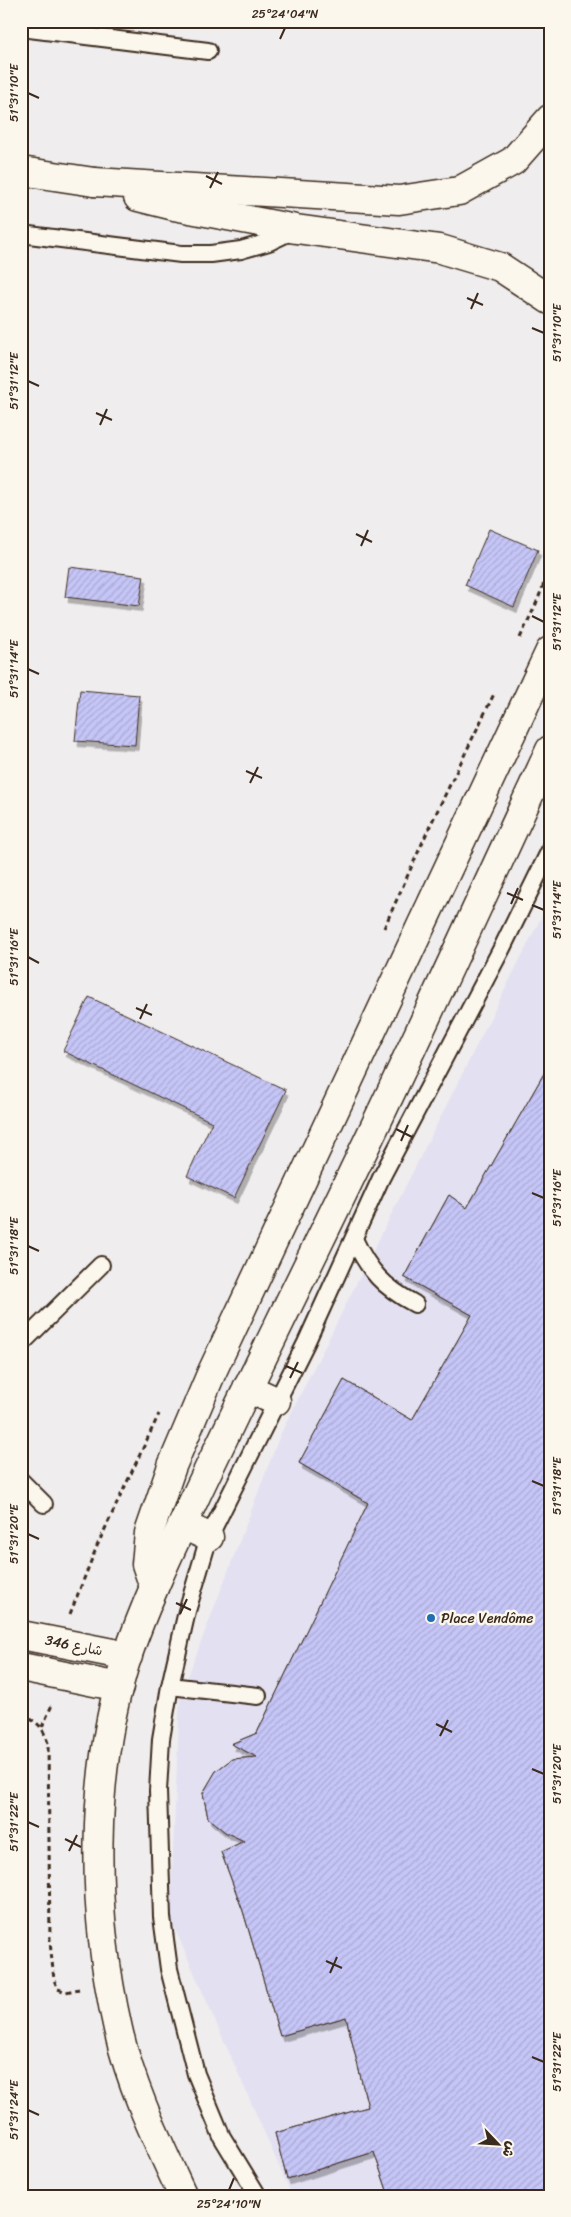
<svg xmlns="http://www.w3.org/2000/svg" width="571" height="2217" font-family="Sriracha,'Playpen Sans Arabic',sans-serif">
	<style>
		.built { fill: #e3e1f1 }
		.building { fill: url(#building-hatch); stroke: #3b2a1e; filter: url(#shadow) }
		.lines { fill: none; stroke-linecap: round; stroke-linejoin: round }
		.service-casing { stroke: #3b2a1e; stroke-width: 20 }
		.minor-casing { stroke: #3b2a1e; stroke-width: 31 }
		.tertiary-casing { stroke: #3b2a1e; stroke-width: 31 }
		.primary-casing { stroke: #3b2a1e; stroke-width: 31 }
		.path { stroke: #3b2a1e; stroke-width: 3; stroke-dasharray: 5 4; stroke-linecap: butt }
		.service { stroke: #fbf7ec; stroke-width: 16 }
		.minor { stroke: #fbf7ec; stroke-width: 28 }
		.tertiary { stroke: #fbf7ec; stroke-width: 28 }
		.primary { stroke: #fbf7ec; stroke-width: 28 }
		.ticks { fill: none; stroke: #3b2a1e; stroke-width: 2 }
		.poi-dot { fill: #1f6fb2; stroke: #fbf7ec; stroke-width: 2 }
		.labels { text-anchor: middle; stroke-width: 5; stroke-linejoin: round; paint-order: stroke }
		.poi-label { font-size: 14px; fill: #3b2a1e; stroke: #fbf7ec; text-anchor: start }
		.street-label { font-size: 14px; fill: #3b2a1e; stroke: #fbf7ec }
		.neatline { fill: none; stroke: #3b2a1e; stroke-width: 2 }
		.ticks-label { font-size: 12px; text-anchor: middle; fill: #3b2a1e }
	</style>
	<defs>
		<pattern id="building-hatch" width="6" height="6" patternUnits="userSpaceOnUse" patternTransform="scale(1.25)"><rect width="6" height="6" fill="#c5c5f7"/><path d="M-1 1l2-2M0 6l6-6M5 7l2-2" fill="none" stroke="#aaa9d3"/></pattern>
		<filter id="shadow"><feDropShadow dx="3" dy="5.5" stdDeviation="0" flood-color="#0004"/></filter>
	</defs>
	<rect width="100%" height="100%" fill="#f0edee"/>
	<filter id="ink" filterUnits="userSpaceOnUse"><feTurbulence type="fractalNoise" baseFrequency=".02" numOctaves="2"/><feDisplacementMap in="SourceGraphic" scale="10" xChannelSelector="R" yChannelSelector="G"/><feConvolveMatrix kernelMatrix="1 2 1 2 8 2 1 2 1" color-interpolation-filters="sRGB"/></filter>
	<g filter="url(#ink)">
		<polygon class="built" points="550,900 550,2196 292,2196 170,1918 180,1697 280,1435"/>
		<g class="building">
			<polygon points="489,529 538,550 514,607 465,585"/>
			<polygon points="69,567 144,576 139,606 65,597"/>
			<polygon points="80,690 139,695 135,745 75,741"/>
			<polygon points="89,997 286,1090 234,1198 187,1176 212,1122 63,1051"/>
			<polygon points="550,1063 550,2196 389,2196 374,2152 287,2179 275,2133 368,2107 346,2017 280,2036 243,1911 221,1852 244,1841 225,1832 208,1818 203,1793 216,1771 232,1759 257,1757 231,1744 257,1733 368,1503 299,1463 344,1380 412,1420 472,1315 404,1277 449,1195 467,1208"/>
			<polygon points="550,1063 550,2196 389,2196 374,2152 287,2179 275,2133 368,2107 346,2017 280,2036 243,1911 221,1852 244,1841 225,1832 208,1818 203,1793 216,1771 232,1759 257,1757 231,1744 257,1733 368,1503 299,1463 344,1380 412,1420 472,1315 404,1277 449,1195 467,1208"/>
		</g>
		<g class="lines">
			<defs>
				<g id="service">
					<polyline points="21,28 208,51"/>
					<polyline points="21,234 181,254 211,254 241,250 269,242 294,230"/>
					<path d="M354 1239C369 1271 383 1287 415 1304"/>
					<polyline points="21,1344 101,1265"/>
					<polyline points="21,1481 44,1504"/>
					<polyline points="170,1686 258,1696"/>
					<polyline points="258,2196 222,2137 196,2074 169,1969 162,1917 158,1791 161,1739 170,1686 187,1611 209,1537 306,1343 381,1178 502,948 550,850"/>
				</g>
				<polyline id="minor" points="21,171 94,182"/>
				<g id="tertiary">
					<polyline points="21,1635 128,1656"/>
					<polyline points="21,1667 119,1687"/>
				</g>
				<g id="primary">
					<polyline points="94,182 399,200 459,191 513,161 550,119"/>
					<polyline points="138,197 174,206 296,229 440,249 500,267 550,300"/>
					<polyline points="247,1388 276,1401"/>
					<polyline points="183,1525 209,1537"/>
					<polyline points="154,1587 146,1564 149,1533 172,1466 211,1374 550,651"/>
					<path d="M183 2196C158 2142 131 2087 118 2029 91 1911 90 1773 127 1657 147 1598 175 1541 201 1485 239 1405 278 1325 317 1246 398 1082 473 916 550 750"/>
				</g>
			</defs>
			<use href="#service" class="service-casing"/>
			<use href="#minor" class="minor-casing"/>
			<use href="#tertiary" class="tertiary-casing"/>
			<use href="#primary" class="primary-casing"/>
			<g class="path">
				<polyline points="520,638 536,604 550,568"/>
				<polyline points="384,928 429,828 494,694"/>
				<polyline points="70,1614 97,1546 159,1414"/>
				<path d="M21 1715C39 1722 42 1726 48 1743L50 1942 54 1980 58 1989 66 1992 79 1989"/>
				<polyline points="42,1727 52,1705"/>
			</g>
			<use href="#service" class="service"/>
			<use href="#minor" class="minor"/>
			<use href="#tertiary" class="tertiary"/>
			<use href="#primary" class="primary"/>
		</g>
	</g>
	<path class="ticks" d="M280 39 285 28M28 93 39 98M206 176 222 184M210 188 218 172M467 298 483 305M471 309 478 293M532 328 544 333M28 381 39 386M96 413 112 420M100 425 107 409M356 534 372 542M361 546 368 530M532 616 544 622M28 669 39 674M246 771 262 778M250 783 258 767M507 893 523 900M511 904 518 888M532 905 544 910M28 957 39 963M136 1008 152 1015M140 1019 147 1004M396 1129 412 1137M401 1141 408 1125M532 1193 544 1198M28 1246 39 1251M286 1366 302 1373M290 1378 298 1362M532 1481 544 1486M28 1534 39 1539M176 1603 191 1610M180 1614 187 1599M436 1724 452 1732M440 1736 448 1720M532 1769 544 1774M28 1822 39 1827M65 1839 81 1847M69 1851 77 1835M326 1961 342 1968M330 1973 337 1957M532 2057 544 2062M28 2110 39 2115M229 2190 234 2178"/>
	<circle class="poi-dot" cx="431" cy="1618" r="5"/>
	<g class="labels">
		<g class="poi-label">
			<text x="441" y="1623">Place Vendôme</text>
		</g>
		<g class="street-label">
			<text transform="translate(74 1645) rotate(11)" y="5">شارع 346</text>
		</g>
	</g>
	<rect width="571" height="2217" fill="none" stroke="#fbf7ec" stroke-width="55"/>
	<g transform="translate(498 2144) rotate(115)" stroke="#fbf7ec" stroke-width="4" paint-order="stroke">
	<path d="M0-4L9 19L0 12L-9 19Z" fill="#3b2a1e"/>
	<text y="-8" font-size="14" font-weight="bold" text-anchor="middle" fill="#3b2a1e">ش</text>
	</g>
	<rect x="28" y="28" width="516" height="2162" class="neatline"/>
	<g class="ticks-label">
		<text x="285" y="18">25°24'04"N</text>
		<text transform="translate(14 93) rotate(-90)" y="4">51°31'10"E</text>
		<text transform="translate(557 333) rotate(-90)" y="4">51°31'10"E</text>
		<text transform="translate(14 381) rotate(-90)" y="4">51°31'12"E</text>
		<text transform="translate(557 622) rotate(-90)" y="4">51°31'12"E</text>
		<text transform="translate(14 669) rotate(-90)" y="4">51°31'14"E</text>
		<text transform="translate(557 910) rotate(-90)" y="4">51°31'14"E</text>
		<text transform="translate(14 957) rotate(-90)" y="4">51°31'16"E</text>
		<text transform="translate(557 1198) rotate(-90)" y="4">51°31'16"E</text>
		<text transform="translate(14 1246) rotate(-90)" y="4">51°31'18"E</text>
		<text transform="translate(557 1486) rotate(-90)" y="4">51°31'18"E</text>
		<text transform="translate(14 1534) rotate(-90)" y="4">51°31'20"E</text>
		<text transform="translate(557 1774) rotate(-90)" y="4">51°31'20"E</text>
		<text transform="translate(14 1822) rotate(-90)" y="4">51°31'22"E</text>
		<text transform="translate(557 2062) rotate(-90)" y="4">51°31'22"E</text>
		<text transform="translate(14 2110) rotate(-90)" y="4">51°31'24"E</text>
		<text x="229" y="2208">25°24'10"N</text>
	</g>
</svg>
